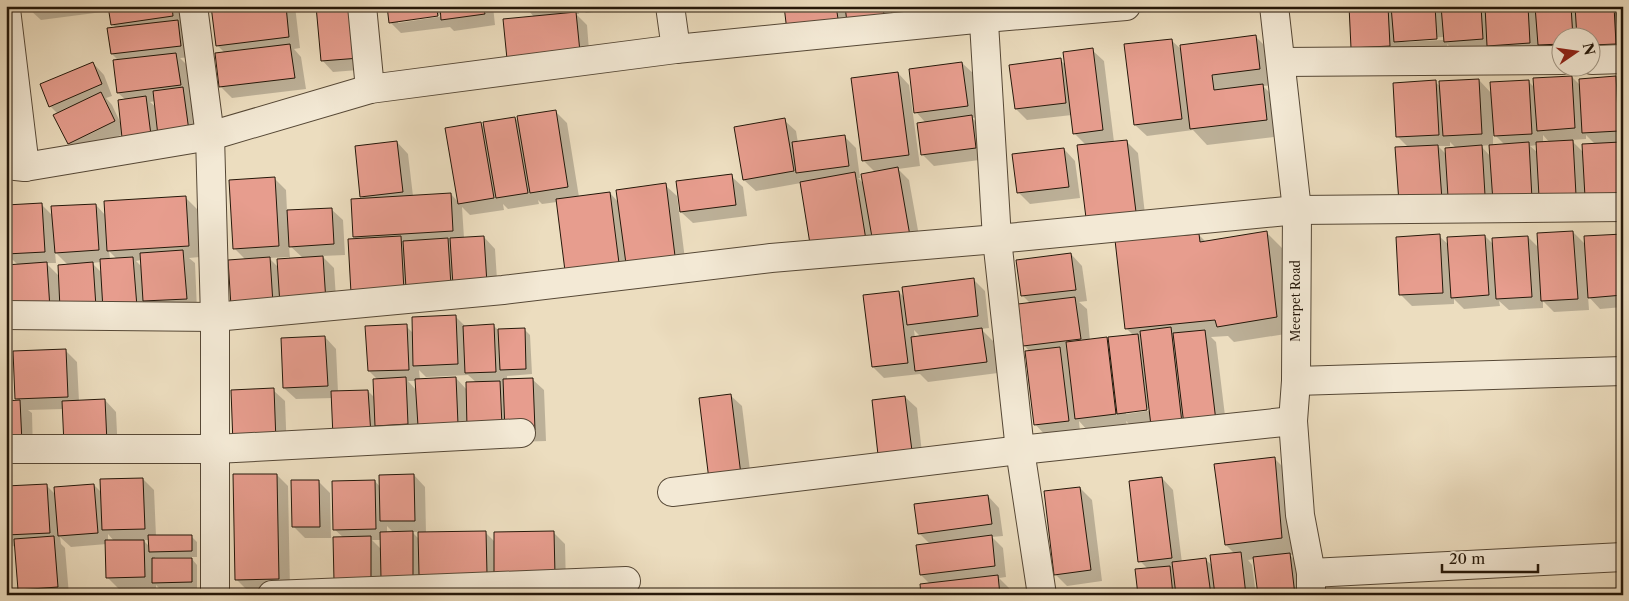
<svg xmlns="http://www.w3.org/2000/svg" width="1629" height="601" font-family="'Libre Caslon Text',serif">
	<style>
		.shadow { fill: #0003; fill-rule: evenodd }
		.building { fill: #e79d8e; stroke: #241709 }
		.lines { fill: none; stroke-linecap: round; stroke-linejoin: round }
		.minor-casing { stroke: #564836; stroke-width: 30 }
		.minor { stroke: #f3e9d5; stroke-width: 28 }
		.labels { text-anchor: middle; stroke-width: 4.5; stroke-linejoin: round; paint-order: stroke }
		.street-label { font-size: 12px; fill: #241709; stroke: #f3e9d5 }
	</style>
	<rect width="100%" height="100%" fill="#ecddbf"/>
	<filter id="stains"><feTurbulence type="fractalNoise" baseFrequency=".004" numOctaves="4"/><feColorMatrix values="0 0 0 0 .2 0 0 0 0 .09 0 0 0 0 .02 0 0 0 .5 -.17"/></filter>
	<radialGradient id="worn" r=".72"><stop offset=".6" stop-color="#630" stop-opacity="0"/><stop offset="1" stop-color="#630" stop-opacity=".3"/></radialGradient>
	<g class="shadow">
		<path d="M29 6H181L192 57 180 58 187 65 200 142 123 134 80 154 69 143 58 114 50 106 93 63 104 75 112 96 106 98 112 105 121 124 126 100 118 93 119 61 112 54 116 28 112 24 110 11 41 20 29 9ZM156 101 157 108 150 102Z"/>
		<polygon points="213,6 295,6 300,48 294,49 301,57 306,89 232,98 220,86 225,53 217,45"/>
		<polygon points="317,6 371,69 333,72 322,60"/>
		<path d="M388 6H493L495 25 454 31 450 27 401 33 390 22ZM444 14V16L398 23V20Z"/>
		<polygon points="525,6 578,6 579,14 576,14 587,25 590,63 534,17"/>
		<polygon points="579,6 637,6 586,13"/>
		<polygon points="785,6 970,6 896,37"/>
		<polygon points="1054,6 1144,6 1145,12 1108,16"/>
		<polygon points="1149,6 1181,6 1181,8 1153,10"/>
		<path d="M1350 6H1623V55L1592 57V38H1562V56H1550L1541 46V54L1456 53 1447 44 1448 50 1406 53 1400 47 1401 57 1352 48ZM1443 37V40L1404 42V40Z"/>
		<polygon points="1256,37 1272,53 1276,85 1263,86 1278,101 1282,136 1207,145 1193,130 1147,136 1135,125 1171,40 1182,50"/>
		<polygon points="1092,50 1104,61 1114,142 1126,141 1138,153 1146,223 1099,229 1087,146 1074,133 1072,115 1027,120 1016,109 1060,60 1066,65"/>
		<polygon points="962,63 974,74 979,117 972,118 983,128 987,159 934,166 923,155 919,124 926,123 916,112"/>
		<polygon points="898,73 909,85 920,166 898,169 909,180 921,247 813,249 801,183 756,191 744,180 784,120 796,131 798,143 844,136 856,148 860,178 858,178 864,184 875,172 864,161"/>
		<path d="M1572 77 1581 86 1615 78 1623 85V143H1620L1623 146V206L1453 212 1409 148 1398 137 1435 82 1441 87 1479 80 1492 94 1528 81 1535 88ZM1493 133 1505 145 1493 146ZM1543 135 1550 143H1543ZM1586 135 1596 145 1583 152 1571 140 1586 139ZM1450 142 1456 148 1447 155 1438 146H1450ZM1491 145V157L1481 146ZM1537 145 1538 153 1530 146Z"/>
		<polygon points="6,111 14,162 6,152 10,151 10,149 6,149"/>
		<polygon points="555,111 567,123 579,197 610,193 619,203 665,185 677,196 687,275 631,283 557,202 542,204 538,200 539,204 508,209 503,204 504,210 470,215 462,207 464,238 484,237 495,249 498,295 415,302 354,237 364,199 361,196 397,142 408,154 413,196 451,194 458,202 480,123 485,128 515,118 520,123"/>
		<polygon points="1064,149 1075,161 1080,198 1030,204 1018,192"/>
		<polygon points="731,176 743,187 747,216 693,223 681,212"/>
		<path d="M274 178 286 190 287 211 331 209 343 220 345 255 322 256 334 268 337 313 284 315 246 260 234 248ZM289 245 303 258 290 259ZM289 257 290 259 279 268 269 258Z"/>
		<path d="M186 198 197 209 200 257 189 258 195 263 197 310 6 324V273L7 274 6 206 41 204 53 216 96 205 106 216ZM109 251 117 259H110ZM55 252 68 265 60 277 46 263H56ZM11 258 18 265 11 266ZM141 260 142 267 136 261ZM101 262 102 273 92 263Z"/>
		<polygon points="1573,232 1586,245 1623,235 1623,307 1600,309 1588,296 1589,310 1554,312 1543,301 1543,308 1509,310 1499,301 1500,306 1464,309 1454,299 1454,304 1412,306 1400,294 1439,236 1449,245 1485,236 1493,244 1528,237 1539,248"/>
		<path d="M1267 233 1283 249 1292 333 1234 342 1228 336 1211 337 1216 342 1227 432 1152 422 1130 425 1126 421 1127 425 1087 430 1079 421 1080 432 1046 436 1035 424 1030 352 1024 345 1030 303 1022 295 1071 254 1082 266 1087 301 1079 302 1087 309 1090 341 1106 339 1110 342 1134 336 1126 328 1199 235 1206 242ZM1153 408V410L1126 414V411Z"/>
		<path d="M974 280 985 291 989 328 981 329 993 341 998 373 928 382 920 374 884 378 873 367 899 292 905 298ZM914 330 921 337 915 338Z"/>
		<path d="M455 316 466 327 494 326 498 330 524 329 530 335 532 374 507 376V380L532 379 544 390 546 441 382 446 333 398 296 399 284 388 325 337 336 349 338 392 368 391 375 398 378 380 369 371 406 326 413 333ZM419 370 426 377 468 375 477 383 467 390 456 378 420 380ZM408 381H417V391Z"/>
		<polygon points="65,350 77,362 79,401 105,400 116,412 118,454 63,409 28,410 32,413 33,454 6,456 6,361 11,367 13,402 20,402 16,398"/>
		<polygon points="273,390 285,401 287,453 246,455"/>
		<polygon points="730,395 742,406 753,495 722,499"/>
		<polygon points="905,397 917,408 923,462 891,466"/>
		<polygon points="1274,458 1290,474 1298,554 1290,555 1301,566 1305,595 1259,595 1255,559 1248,560 1252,565 1256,595 1140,595 1148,569 1140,561 1162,478 1173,490 1182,563 1206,560 1213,566 1235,554 1226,545 1216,465"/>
		<polygon points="277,475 288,486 290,590 248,591 236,579"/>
		<path d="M414 475 425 487 426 533H486L495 542 553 532 565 544 566 586 346 592 344 538 334 529 375 481 381 488ZM387 526 394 533H387ZM412 532H420V540ZM372 540H382V550Z"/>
		<path d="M143 479 154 490 156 536H191L197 542V557H155V560L192 559 197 565V588H159L156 585V588L119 589 107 577V544L71 547 60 537 61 544 65 548 69 595H24L19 589 16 546 6 547V487L46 485 56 495 94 485 102 493ZM108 534 114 541H108ZM143 540H150V547Z"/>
		<polygon points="318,481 330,493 331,538 305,538 293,526"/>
		<polygon points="1080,488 1092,500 1102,581 1067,586 1055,574"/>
		<polygon points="988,496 999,508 1003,536 992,537 1003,548 1006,577 999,578 1009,588 1009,595 923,595 930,584 921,575 930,544 919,533"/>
	</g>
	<g class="building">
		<polygon points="108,6 172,6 173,16 111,25"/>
		<polygon points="211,6 286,6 289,37 216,46"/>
		<polygon points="316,6 355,6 360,58 321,61"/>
		<polygon points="387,6 436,6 438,16 389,23"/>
		<polygon points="440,6 483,6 485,14 441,20"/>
		<polygon points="784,6 836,6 839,25 787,31"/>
		<polygon points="845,6 883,6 885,26 848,31"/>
		<polygon points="891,6 922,6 924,22 893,25"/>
		<polygon points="928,6 961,6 962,15 930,20"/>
		<polygon points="1349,6 1388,6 1390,46 1351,48"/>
		<polygon points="1391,6 1435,6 1437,39 1394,42"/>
		<polygon points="1441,6 1481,6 1483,39 1444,42"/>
		<polygon points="1485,6 1528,6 1530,43 1487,46"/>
		<polygon points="1535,6 1571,6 1573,38 1562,38 1562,44 1538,45"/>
		<polygon points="1575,6 1614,6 1616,44 1592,45 1592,38 1577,38"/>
		<polygon points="1616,6 1623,6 1623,31 1618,32"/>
		<polygon points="576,12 580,52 507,59 503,19"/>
		<polygon points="178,20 181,46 111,54 107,28"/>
		<polygon points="1256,35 1260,69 1212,75 1214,90 1263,84 1267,120 1190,129 1180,45"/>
		<polygon points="1172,39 1182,119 1134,125 1124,44"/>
		<polygon points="290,44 295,78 219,87 215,53"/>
		<polygon points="1093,48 1103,130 1073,134 1063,52"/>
		<polygon points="176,53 181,85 117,93 113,60"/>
		<polygon points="1061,58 1066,103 1015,109 1009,65"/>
		<polygon points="93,62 102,84 49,107 40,84"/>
		<polygon points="962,62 968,106 914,113 909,69"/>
		<polygon points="898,72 909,155 862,161 851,78"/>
		<polygon points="1572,76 1575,128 1537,131 1533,78"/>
		<polygon points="1616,76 1619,131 1582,133 1579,79"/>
		<polygon points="1479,79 1482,134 1443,136 1439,81"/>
		<polygon points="1436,80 1439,135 1396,137 1393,83"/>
		<polygon points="1529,80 1532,134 1494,136 1490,82"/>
		<polygon points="1619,85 1623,85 1623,138"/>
		<polygon points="183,87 189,131 158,136 153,91"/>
		<polygon points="101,92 115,121 68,144 53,115"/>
		<polygon points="146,96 152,143 123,147 118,100"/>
		<polygon points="556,110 568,187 530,193 517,116"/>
		<polygon points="972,115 976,148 921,155 917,123"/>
		<polygon points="515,117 528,193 496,198 483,122"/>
		<polygon points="785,118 794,171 743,180 734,127"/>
		<polygon points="481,122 494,198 458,204 445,128"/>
		<polygon points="845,135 849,166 796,173 792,142"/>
		<polygon points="1127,140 1136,212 1086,218 1077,145"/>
		<polygon points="1573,140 1576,195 1539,197 1536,142"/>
		<polygon points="397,141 403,192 360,197 355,146"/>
		<polygon points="1529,142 1532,199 1493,202 1489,145"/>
		<polygon points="1621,142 1623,194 1585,197 1582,144"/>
		<polygon points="1438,145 1442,200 1399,203 1395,147"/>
		<polygon points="1482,145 1485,195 1448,197 1445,148"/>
		<polygon points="1064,148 1069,187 1017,193 1012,154"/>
		<polygon points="898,167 910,236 873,243 861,174"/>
		<polygon points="855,172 866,240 811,250 800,182"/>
		<polygon points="732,174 736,205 680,212 676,181"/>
		<polygon points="275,177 279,246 233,249 229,180"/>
		<polygon points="666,183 676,264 627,271 616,190"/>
		<polygon points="610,192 620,271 566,279 556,199"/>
		<polygon points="451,193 453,231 353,237 351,199"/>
		<polygon points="186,196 189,246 107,251 104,201"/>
		<polygon points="42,203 45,252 6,254 6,205"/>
		<polygon points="96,204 99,250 55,253 51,206"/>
		<polygon points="332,208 334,244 289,247 287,210"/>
		<polygon points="1267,231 1277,317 1217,327 1215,320 1125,329 1115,240 1199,234 1200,242"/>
		<polygon points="1573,231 1578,299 1541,301 1537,233"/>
		<polygon points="1440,234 1443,293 1399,295 1396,237"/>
		<polygon points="1623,234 1623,295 1588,298 1584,236"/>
		<polygon points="1485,235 1489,295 1451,298 1447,237"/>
		<polygon points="401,236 404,291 351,293 348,239"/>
		<polygon points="484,236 487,284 453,286 450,238"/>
		<polygon points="1528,236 1532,297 1496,299 1492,238"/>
		<polygon points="448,238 451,286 406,288 403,241"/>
		<polygon points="183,250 187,299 143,301 140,253"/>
		<polygon points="1071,253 1076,290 1021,296 1016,260"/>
		<polygon points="323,256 326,302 280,305 277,259"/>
		<polygon points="133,257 137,307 103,310 100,259"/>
		<polygon points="270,257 273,304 231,306 228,260"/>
		<polygon points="47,262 50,309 8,311 6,265"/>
		<polygon points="93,262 96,307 60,309 58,265"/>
		<polygon points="974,278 978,316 907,325 902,287"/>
		<polygon points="899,291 908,363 872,367 863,295"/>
		<polygon points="1075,297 1081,339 1023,346 1018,304"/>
		<polygon points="456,315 458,364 413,366 412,317"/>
		<polygon points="407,324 409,370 368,371 365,326"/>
		<polygon points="494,324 496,372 465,373 463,326"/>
		<polygon points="1171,327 1182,423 1151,426 1140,331"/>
		<polygon points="525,328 526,369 500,370 498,329"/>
		<polygon points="982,328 987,362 915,371 911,337"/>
		<polygon points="1205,330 1216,421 1184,425 1173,333"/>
		<polygon points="1138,334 1147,410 1117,414 1108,337"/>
		<polygon points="325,336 328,386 283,388 281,338"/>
		<polygon points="1107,337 1116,414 1075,419 1066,342"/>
		<polygon points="1060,347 1069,421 1034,425 1025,351"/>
		<polygon points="66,349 68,397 15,399 13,351"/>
		<polygon points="406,377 408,424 375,426 373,379"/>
		<polygon points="456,377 458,424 418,426 415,379"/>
		<polygon points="533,378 535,430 505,432 503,379"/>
		<polygon points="500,381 502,426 467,428 466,382"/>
		<polygon points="274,388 276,442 233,444 231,390"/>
		<polygon points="368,390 371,435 333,437 331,391"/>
		<polygon points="731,394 742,483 710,488 699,398"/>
		<polygon points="905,396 912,451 878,455 872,400"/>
		<polygon points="105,399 107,443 64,445 62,401"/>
		<polygon points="20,400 22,443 6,444 6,401"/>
		<polygon points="1275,457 1282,538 1225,545 1214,464"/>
		<polygon points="233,474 277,474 279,579 235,580"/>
		<polygon points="414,474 415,521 380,521 379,475"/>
		<polygon points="1162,477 1172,558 1138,562 1129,481"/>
		<polygon points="143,478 145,529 102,530 100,479"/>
		<polygon points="291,480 319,480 320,527 292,527"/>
		<polygon points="375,480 376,529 333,530 332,481"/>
		<polygon points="47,484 50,533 6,535 6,486"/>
		<polygon points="94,484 98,533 58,536 54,487"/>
		<polygon points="1080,487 1091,570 1054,575 1044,491"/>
		<polygon points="988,495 992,524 918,534 914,504"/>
		<polygon points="413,531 413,578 381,578 380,532"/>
		<polygon points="486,531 487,574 419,575 418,532"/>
		<polygon points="554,531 555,575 494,575 494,532"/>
		<polygon points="148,535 192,535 192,551 149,552"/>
		<polygon points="992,535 995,566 920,575 916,545"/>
		<polygon points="54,536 58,587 18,590 14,539"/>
		<polygon points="371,536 371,581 334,581 333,537"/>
		<polygon points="105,540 144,540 145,577 106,578"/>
		<polygon points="1241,552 1246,595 1215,595 1210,555"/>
		<polygon points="1290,553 1295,595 1258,595 1253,557"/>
		<polygon points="152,558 192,558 192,582 152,583"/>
		<polygon points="1206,558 1211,595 1176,595 1172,562"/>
		<polygon points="1170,566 1173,595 1138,595 1135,569"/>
		<polygon points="998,575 1000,595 921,595 920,584"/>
	</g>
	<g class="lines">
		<defs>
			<g id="minor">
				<polyline points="193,6 210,136 215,317 215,595"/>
				<polyline points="362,6 370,89"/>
				<polyline points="670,6 676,49"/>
				<polyline points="983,6 997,239 1020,450 1042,595"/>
				<polyline points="1274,6 1297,210 1296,381 1293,421 1300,515 1311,573 1311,595"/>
				<polyline points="6,9 25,167"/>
				<polyline points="1592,60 1623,59"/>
				<polyline points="1281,62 1562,60"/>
				<polyline points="6,165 25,167 210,136 370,89 676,49 985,18 1126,6"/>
				<polyline points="6,315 215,317 503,290 771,258 997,239 1297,210 1623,207"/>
				<polyline points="1296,381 1623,371"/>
				<polyline points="6,449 215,449 521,433"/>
				<polyline points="672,492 1020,450 1293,421"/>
				<polyline points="1311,573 1623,557"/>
				<polyline points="272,595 626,581"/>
			</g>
		</defs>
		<use href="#minor" class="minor-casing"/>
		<use href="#minor" class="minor"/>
	</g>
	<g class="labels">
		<g class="street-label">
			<text transform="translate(1296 301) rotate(-90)" y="4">Meerpet Road</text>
		</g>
	</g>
	<rect width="1629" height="601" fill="none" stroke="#ecddbf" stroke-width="25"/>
	<rect x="8" y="8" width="1614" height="586" fill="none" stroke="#241709" stroke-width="2.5"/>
	<rect x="12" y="12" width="1604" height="576" fill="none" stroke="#241709"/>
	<g transform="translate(1576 52) rotate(77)"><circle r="24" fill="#f3e9d5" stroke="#a09583"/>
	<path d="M0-4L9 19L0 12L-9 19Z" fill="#8f2418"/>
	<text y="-8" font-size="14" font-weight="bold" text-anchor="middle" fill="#241709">N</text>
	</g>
	<path d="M1442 564v8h96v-8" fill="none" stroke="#241709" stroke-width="2.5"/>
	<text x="1449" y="564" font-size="15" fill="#241709" stroke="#f3e9d5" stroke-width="4" paint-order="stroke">20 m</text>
	<rect width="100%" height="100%" filter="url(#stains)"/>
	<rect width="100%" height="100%" fill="url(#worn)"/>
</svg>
